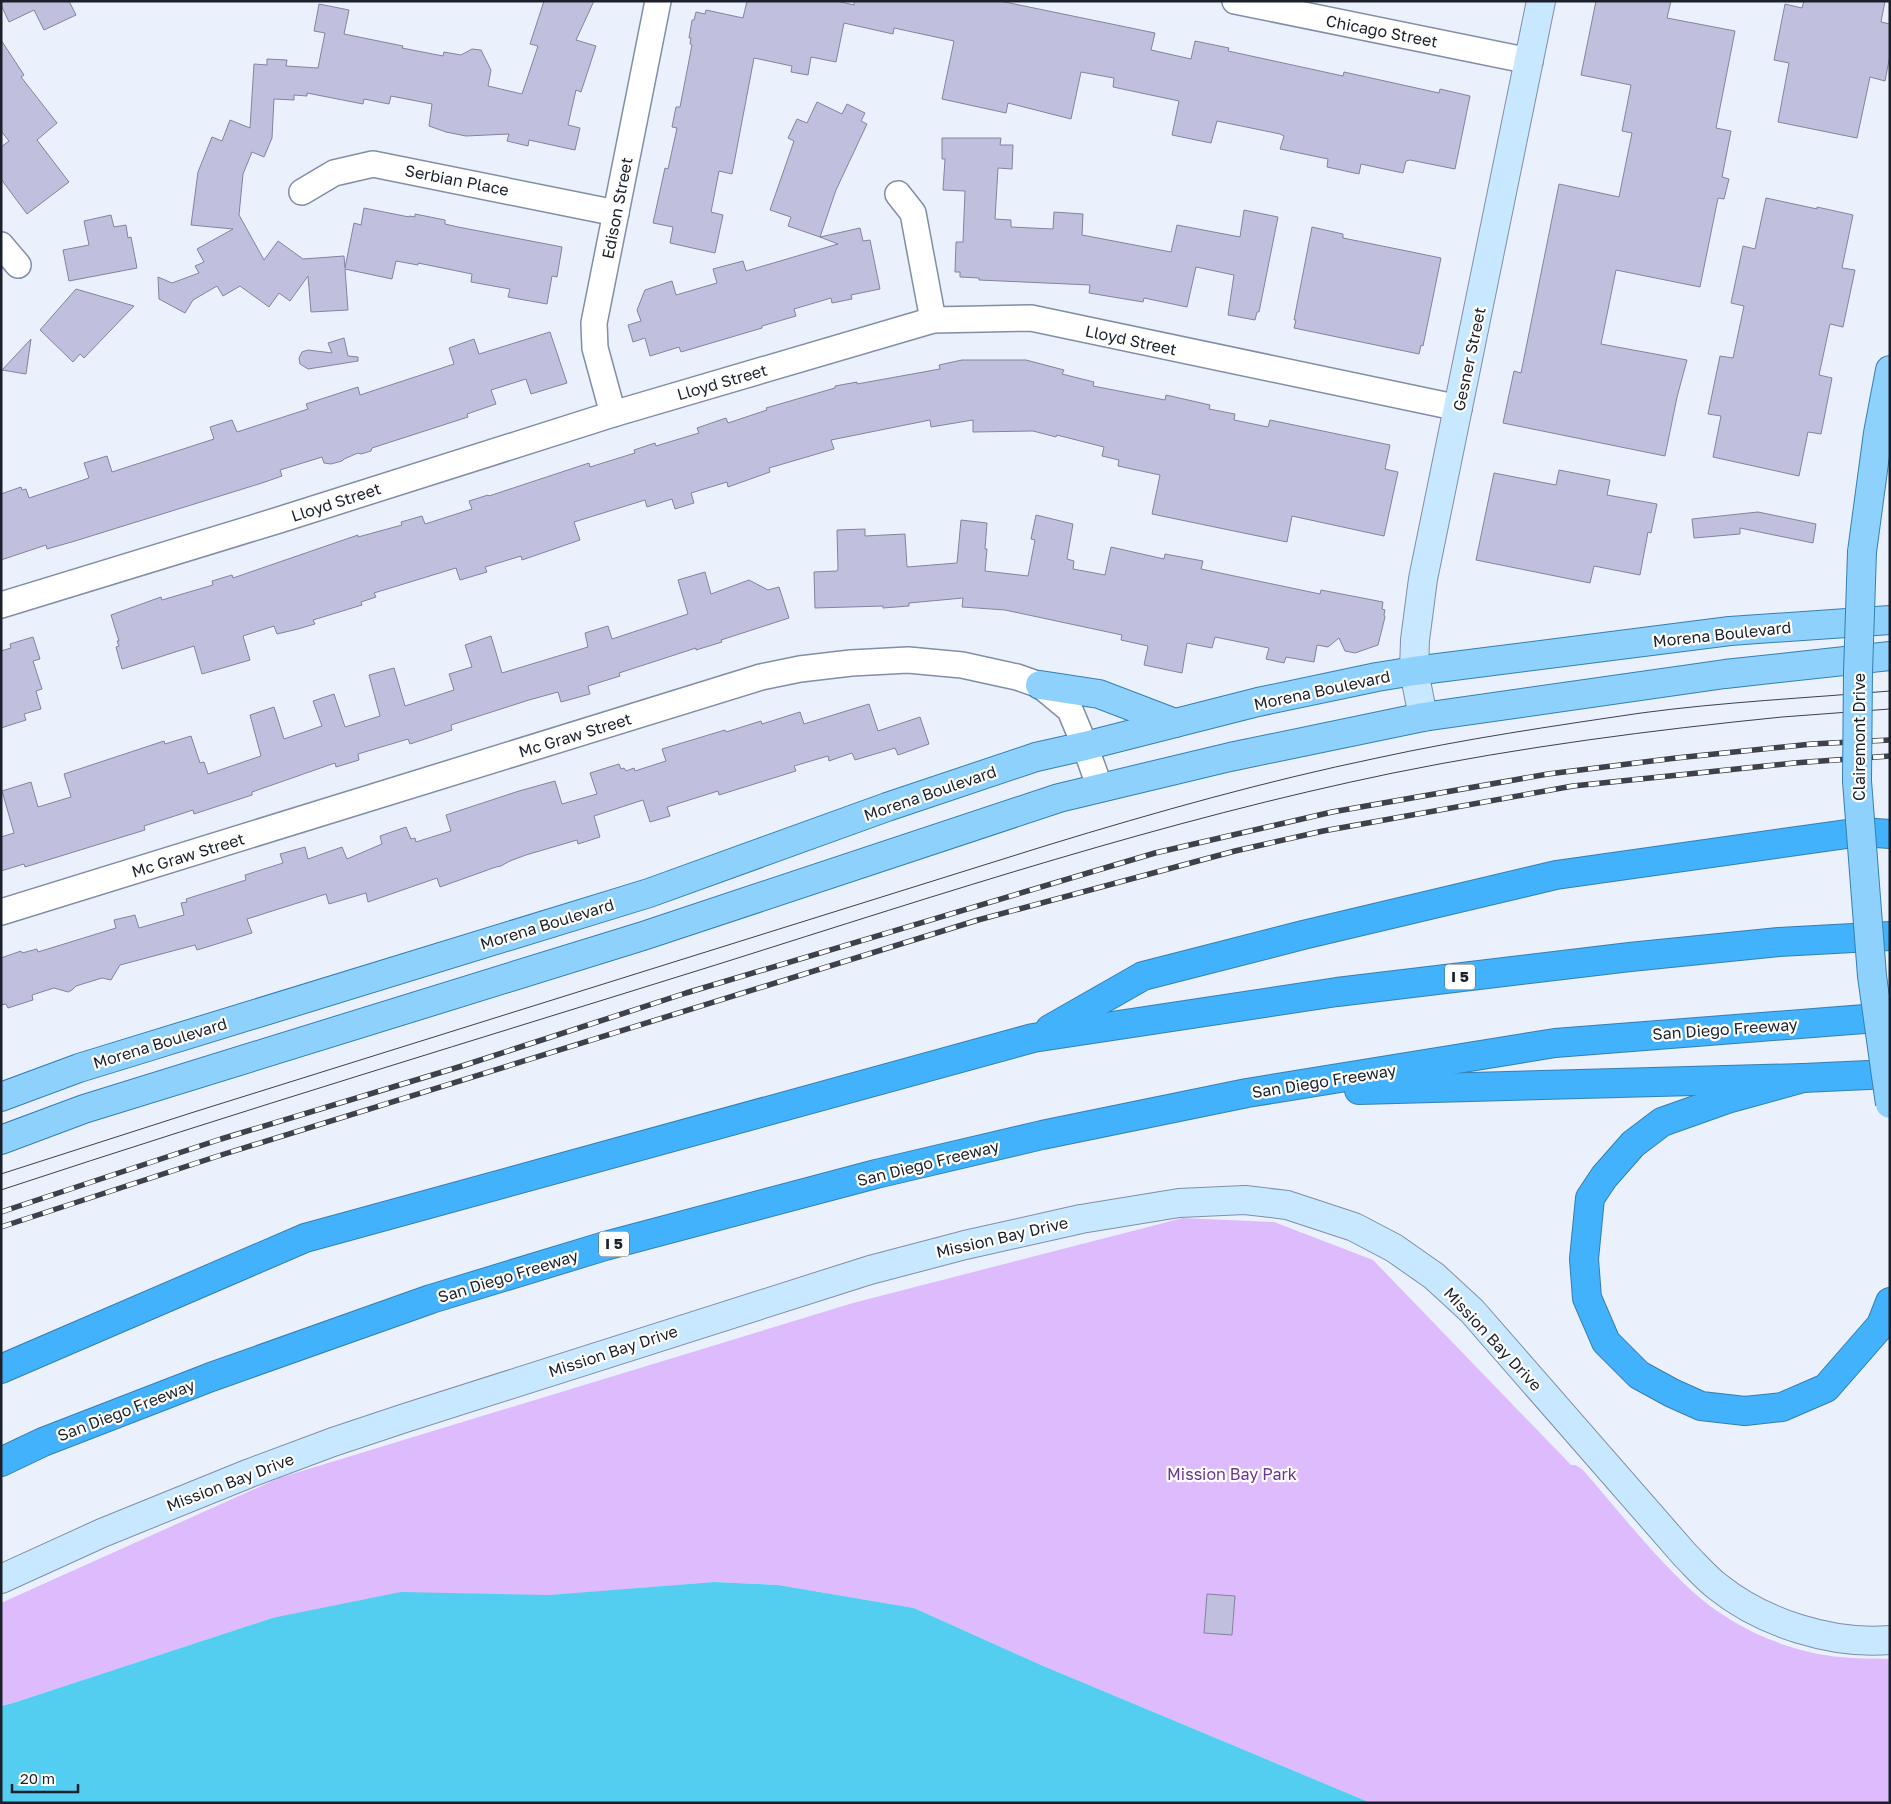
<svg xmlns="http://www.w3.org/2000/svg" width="1891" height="1804" viewBox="0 0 1891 1804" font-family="'Golos Text',sans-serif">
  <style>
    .green { fill: #debbfc }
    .water { fill: #53cef1 }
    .building { fill: #c0c0de; stroke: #84839f }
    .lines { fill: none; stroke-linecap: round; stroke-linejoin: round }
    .minor-casing { stroke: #818ea9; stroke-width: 28 }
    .secondary-casing { stroke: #818ea9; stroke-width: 30 }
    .primary-casing { stroke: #357fb2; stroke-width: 30 }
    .motorway-casing { stroke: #357fb2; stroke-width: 30 }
    .minor { stroke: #fff; stroke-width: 25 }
    .secondary { stroke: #c7e8fe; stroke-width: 28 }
    .primary { stroke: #8ed1fd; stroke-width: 28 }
    .motorway { stroke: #43b2fc; stroke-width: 28 }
    .tram { stroke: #3c414b; stroke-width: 1 }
    .rail-casing { stroke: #3c414b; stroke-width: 5.5 }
    .rail { stroke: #fff; stroke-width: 4; stroke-dasharray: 11; stroke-linecap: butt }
    .primary-bridge-casing { stroke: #357fb2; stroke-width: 30; stroke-linecap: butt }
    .primary-bridge { stroke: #8ed1fd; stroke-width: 28 }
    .labels { text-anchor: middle; stroke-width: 4.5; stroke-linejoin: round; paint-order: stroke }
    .shield { fill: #fff; stroke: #5f636a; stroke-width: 1 }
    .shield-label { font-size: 15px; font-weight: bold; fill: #1b202a }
    .street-label { font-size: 16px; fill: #1b202a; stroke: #fff }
    .park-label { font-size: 16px; fill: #6b3691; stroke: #fff }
  </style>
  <rect width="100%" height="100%" fill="#eaf0fc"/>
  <!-- green -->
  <path class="green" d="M 1183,1218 L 1274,1222 L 1373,1260 L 1571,1465 L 1575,1465 L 1582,1469 C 1618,1510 1652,1554 1692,1591 C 1731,1627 1787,1652 1840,1657 C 1856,1659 1873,1658 1890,1659 L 1890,1803 L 1371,1803 L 1041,1665 L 914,1608 L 778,1585 L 714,1582 L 272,1618 L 13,1703 L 1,1706 L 1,1603 L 279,1478 L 853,1303 Z"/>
  <!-- water -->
  <path class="water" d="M 714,1582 L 778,1585 L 914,1608 L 1041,1665 L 1371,1803 L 1,1803 L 1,1706 L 13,1703 L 272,1618 L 401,1592 L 549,1595 Z"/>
  <!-- building -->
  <g class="building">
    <path d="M 1,1 L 69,1 L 76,15 L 44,30 L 34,10 L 9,22 L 1,5 Z"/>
    <path d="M 544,1 L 594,1 L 576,40 L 596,46 L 581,92 L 576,90 L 568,125 L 580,128 L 575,150 L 529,140 L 528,146 L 507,141 L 509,134 L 466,136 L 446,132 L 429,126 L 432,104 L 391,96 L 389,104 L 364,99 L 363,104 L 307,93 L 307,96 L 294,95 L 294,100 L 274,99 L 272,138 L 264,157 L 252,152 L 243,174 L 239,215 L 264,260 L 278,241 L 303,259 L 344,256 L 345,268 L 354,223 L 361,225 L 364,208 L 409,217 L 409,216 L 415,217 L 415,214 L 445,220 L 445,224 L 458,227 L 562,247 L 557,277 L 552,276 L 547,304 L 508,297 L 510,289 L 471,282 L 472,274 L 418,263 L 418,265 L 396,261 L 392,279 L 345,269 L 348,310 L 311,312 L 308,276 L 290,301 L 279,293 L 269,307 L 240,286 L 223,296 L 217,286 L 193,300 L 185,313 L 159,299 L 158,277 L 172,283 L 199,273 L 195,266 L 204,262 L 197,249 L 233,229 L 191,225 L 198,172 L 212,137 L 222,141 L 230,120 L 250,128 L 254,64 L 267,65 L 267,59 L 287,60 L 286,66 L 318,68 L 325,33 L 314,31 L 319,4 L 349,10 L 344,34 L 403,46 L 402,48 L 443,56 L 444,52 L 461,55 L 472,49 L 481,50 L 491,70 L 488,86 L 522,94 L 538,46 L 530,44 Z"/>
    <path d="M 747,1 L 837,1 L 854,5 L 854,1 L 1000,1 L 1155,33 L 1151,50 L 1191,59 L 1195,41 L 1229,48 L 1228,51 L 1343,76 L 1344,72 L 1439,93 L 1440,89 L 1470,96 L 1455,169 L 1410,160 L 1406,161 L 1403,173 L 1361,164 L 1359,174 L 1327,167 L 1328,159 L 1280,149 L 1284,136 L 1280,134 L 1217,121 L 1211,143 L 1172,135 L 1179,101 L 1113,87 L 1114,78 L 1081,72 L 1071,119 L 1008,103 L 1006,113 L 942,99 L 954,41 L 894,28 L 893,34 L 844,23 L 836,62 L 811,57 L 808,75 L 791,72 L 792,66 L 754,58 L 732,174 L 719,171 L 711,212 L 723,215 L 715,253 L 670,243 L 673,227 L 653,223 L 665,168 L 668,169 L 677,128 L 672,127 L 676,107 L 680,107 L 692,45 L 690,44 L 691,38 L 689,38 L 692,20 L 694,20 L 696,12 L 705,14 L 706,10 L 743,18 Z"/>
    <path d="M 1596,1 L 1671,1 L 1667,18 L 1735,31 L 1716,128 L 1731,131 L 1722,177 L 1729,179 L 1724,199 L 1718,198 L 1700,287 L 1616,270 L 1601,344 L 1687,360 L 1677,397 L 1665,456 L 1503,423 L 1514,371 L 1521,373 L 1559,184 L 1619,197 L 1632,133 L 1622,131 L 1631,85 L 1581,75 Z"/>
    <path d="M 1804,1 L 1885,1 L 1881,22 L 1890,24 L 1890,55 L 1885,81 L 1870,77 L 1857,138 L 1778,122 L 1789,63 L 1774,60 L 1785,4 L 1802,8 Z"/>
    <path d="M 1,40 L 24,75 L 21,77 L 57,123 L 37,140 L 69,182 L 27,214 L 1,179 L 1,147 L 9,141 L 1,131 Z"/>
    <path d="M 817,102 L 842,114 L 847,104 L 865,113 L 861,121 L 867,124 L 836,190 L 820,237 L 788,226 L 791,217 L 770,210 L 794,141 L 788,138 L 797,119 L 807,123 Z"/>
    <path d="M 942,138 L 1001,138 L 1000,145 L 1013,145 L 1012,169 L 998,168 L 995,219 L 1011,220 L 1011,227 L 1053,229 L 1054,212 L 1083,214 L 1082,235 L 1171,252 L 1177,225 L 1240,237 L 1244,210 L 1278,217 L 1259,312 L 1257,312 L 1255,320 L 1228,315 L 1234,275 L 1196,267 L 1187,307 L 1144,298 L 1143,302 L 1089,293 L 1090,285 L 979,280 L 979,278 L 960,277 L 960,272 L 955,272 L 956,242 L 963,242 L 965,191 L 943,190 L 945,159 L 942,159 Z"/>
    <path d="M 1766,198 L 1817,209 L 1817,207 L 1853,215 L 1842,268 L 1855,270 L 1843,327 L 1830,324 L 1819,375 L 1832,378 L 1821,434 L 1808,432 L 1799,476 L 1713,457 L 1721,416 L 1708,414 L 1720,356 L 1733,358 L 1744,306 L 1731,303 L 1743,246 L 1755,249 Z"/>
    <path d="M 111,215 L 114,227 L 126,225 L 128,238 L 131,237 L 137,268 L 69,281 L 63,250 L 89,245 L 84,221 Z"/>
    <path d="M 1312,227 L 1343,234 L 1343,238 L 1441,258 L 1423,346 L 1421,345 L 1419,354 L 1294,328 L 1296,320 L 1294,320 Z"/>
    <path d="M 860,228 L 863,241 L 870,240 L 880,289 L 851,295 L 852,299 L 832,303 L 831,298 L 794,309 L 796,316 L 762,326 L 762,328 L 681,352 L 679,347 L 650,356 L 645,338 L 633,342 L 628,325 L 641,321 L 637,310 L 645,290 L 672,281 L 676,295 L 717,283 L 713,269 L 743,261 L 746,271 L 838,244 L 820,237 Z"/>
    <path d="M 76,289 L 134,306 L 84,358 L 80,354 L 73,362 L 40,330 Z"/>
    <path d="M 550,332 L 567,383 L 531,394 L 526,379 L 491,390 L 496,404 L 467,414 L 468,417 L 372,448 L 371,451 L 361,454 L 358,453 L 344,459 L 342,461 L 331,464 L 324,463 L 322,457 L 280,470 L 282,476 L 262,483 L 75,541 L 47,549 L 46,545 L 1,560 L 1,494 L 21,487 L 22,490 L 26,489 L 29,498 L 89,478 L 84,463 L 107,456 L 112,472 L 214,439 L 210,427 L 232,420 L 237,432 L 308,409 L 306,404 L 358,387 L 360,395 L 421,375 L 454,364 L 449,348 L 474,339 L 479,354 Z"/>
    <path d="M 344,338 L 348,356 L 358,357 L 358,361 L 308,369 L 300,364 L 299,358 L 302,352 L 308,350 L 332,353 L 328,343 Z"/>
    <path d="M 31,339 L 26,374 L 2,370 Z"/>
    <path d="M 962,360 L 1026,360 L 1064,370 L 1062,374 L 1094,382 L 1093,386 L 1165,400 L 1166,395 L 1210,405 L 1209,409 L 1235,414 L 1234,420 L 1268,427 L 1270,420 L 1390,445 L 1385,469 L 1398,472 L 1384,536 L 1292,516 L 1287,542 L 1152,514 L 1160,475 L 1118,466 L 1119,460 L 1102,456 L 1104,447 L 1057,435 L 1056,437 L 1033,431 L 973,432 L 973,420 L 931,427 L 930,420 L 831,440 L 834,449 L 769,468 L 770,472 L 728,487 L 727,482 L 691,493 L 694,503 L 675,509 L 672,499 L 647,507 L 645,500 L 574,522 L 580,540 L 522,560 L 521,556 L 485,567 L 487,572 L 460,580 L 456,568 L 374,593 L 376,597 L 361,602 L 362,605 L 313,620 L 315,624 L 298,629 L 277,634 L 274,626 L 243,636 L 250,660 L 202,674 L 194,646 L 122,669 L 116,647 L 119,646 L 117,641 L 119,641 L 111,615 L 161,597 L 162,600 L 213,585 L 212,581 L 232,575 L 233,578 L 358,535 L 358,537 L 402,525 L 401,522 L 422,516 L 425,524 L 472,509 L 469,501 L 488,495 L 489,496 L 589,463 L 590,467 L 635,453 L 634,450 L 655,443 L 656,446 L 699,433 L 697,428 L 726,418 L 728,423 L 767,410 L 766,408 L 835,388 L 835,386 L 857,382 L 857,384 L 940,369 L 939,365 Z"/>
    <path d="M 1559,470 L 1610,480 L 1607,495 L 1657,504 L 1651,533 L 1648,532 L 1640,575 L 1594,566 L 1590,583 L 1476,560 L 1494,473 L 1556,485 Z"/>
    <path d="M 1758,512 L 1816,524 L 1813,543 L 1740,528 L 1740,534 L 1694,538 L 1692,519 Z"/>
    <path d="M 1036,515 L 1073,524 L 1067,559 L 1074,561 L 1073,569 L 1105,575 L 1111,547 L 1164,559 L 1165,554 L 1203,561 L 1201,569 L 1320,594 L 1321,590 L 1383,602 L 1382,609 L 1385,610 L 1384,615 L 1385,617 L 1378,645 L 1355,653 L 1345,651 L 1339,638 L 1328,647 L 1317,645 L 1314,662 L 1286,657 L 1284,663 L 1266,659 L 1269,648 L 1215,637 L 1212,648 L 1187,643 L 1182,673 L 1144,665 L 1148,646 L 1121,640 L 1122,635 L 1005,610 L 962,607 L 963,598 L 909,603 L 909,606 L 883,608 L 883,606 L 815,608 L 814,572 L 837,571 L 838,569 L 837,530 L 865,529 L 865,536 L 905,534 L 907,567 L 957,563 L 961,520 L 987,523 L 985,549 L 987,549 L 985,571 L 1028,576 L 1035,540 L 1031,539 Z"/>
    <path d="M 705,572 L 711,594 L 749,580 L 768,590 L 779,587 L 789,618 L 721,640 L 722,642 L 696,650 L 696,648 L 619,673 L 620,676 L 588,686 L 590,694 L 561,702 L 558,692 L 529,700 L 451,725 L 452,730 L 410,744 L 408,739 L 358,754 L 359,760 L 336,767 L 335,763 L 252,792 L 252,795 L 194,814 L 193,810 L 144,826 L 145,830 L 25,867 L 24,864 L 1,871 L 1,837 L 14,833 L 2,791 L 31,782 L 38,807 L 71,797 L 64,774 L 164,741 L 165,744 L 191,736 L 200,763 L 204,762 L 208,774 L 261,756 L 250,715 L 274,707 L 284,739 L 322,726 L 313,701 L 334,694 L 345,727 L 380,716 L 369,675 L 394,668 L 405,706 L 454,690 L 449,674 L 472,667 L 465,645 L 491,636 L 502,673 L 588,647 L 585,633 L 608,626 L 612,639 L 688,614 L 678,580 Z"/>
    <path d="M 33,637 L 40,659 L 33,661 L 42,689 L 36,691 L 41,709 L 24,714 L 26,720 L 1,728 L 1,651 L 11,648 L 10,644 Z"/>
    <path d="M 869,704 L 878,731 L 920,717 L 929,744 L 898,755 L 895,748 L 855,760 L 852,753 L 829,761 L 828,756 L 794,766 L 796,771 L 719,795 L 718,791 L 667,807 L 670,816 L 650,822 L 643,800 L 594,816 L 600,837 L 578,844 L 577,840 L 526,855 L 510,861 L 501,866 L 496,867 L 440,887 L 437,878 L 368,902 L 366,893 L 329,904 L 326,894 L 247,919 L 252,933 L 197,950 L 195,945 L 120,965 L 111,980 L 102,978 L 76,986 L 72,990 L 68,992 L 54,988 L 32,995 L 33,1000 L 8,1008 L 6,1004 L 1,1005 L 1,958 L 21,951 L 22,953 L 37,949 L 38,952 L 116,928 L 114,920 L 135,915 L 139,928 L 184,915 L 181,903 L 187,902 L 186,899 L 246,880 L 245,875 L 283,863 L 280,854 L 305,847 L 308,859 L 342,847 L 347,859 L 382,844 L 380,836 L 406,827 L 411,839 L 415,838 L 416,842 L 451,831 L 446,815 L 519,791 L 555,781 L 562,804 L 597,794 L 590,773 L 619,764 L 621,769 L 624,768 L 626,771 L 634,768 L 635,771 L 666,761 L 662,749 L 725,730 L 726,732 L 761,721 L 762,724 L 800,712 L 804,724 Z"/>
    <path d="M 1207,1594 L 1235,1596 L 1232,1635 L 1204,1633 Z"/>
  </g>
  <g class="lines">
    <!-- minor casing -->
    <g class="minor-casing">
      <g id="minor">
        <path d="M 1235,1 L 1530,61"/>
        <path d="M 302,192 L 334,173 L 373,164 L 616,213"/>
        <path d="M 898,194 L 913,213 L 933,320"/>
        <path d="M 1,245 L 18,265"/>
        <path d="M 613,414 L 595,348 L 594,323 L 658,1"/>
        <path d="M 1,605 L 279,520 L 613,414 L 933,320 L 1031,318 L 1459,408"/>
        <path d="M 1,912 L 761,677 L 800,669 L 851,663 L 908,660 L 962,665 L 1017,677 L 1040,685 L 1070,710 L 1085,746 L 1100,788"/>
      </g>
    </g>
    <!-- secondary casing -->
    <g class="secondary-casing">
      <g id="secondary">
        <path d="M 1423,717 L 1414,671 L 1415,640 L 1423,579 L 1541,1"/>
        <path d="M 1,1579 L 102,1533 L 250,1473 L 333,1442 L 405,1418 L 870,1270 L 965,1245 L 1081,1219 L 1179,1203 L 1245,1200 L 1287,1205 L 1354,1227 L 1394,1248 L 1434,1276 L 1472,1311 L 1685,1555 C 1696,1566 1706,1578 1718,1587 C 1763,1623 1832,1645 1890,1640"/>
      </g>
    </g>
    <!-- primary casing -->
    <g class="primary-casing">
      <g id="primary">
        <path d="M 1862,552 L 1878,433 L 1890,370"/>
        <path d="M 1040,685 L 1099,694 L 1175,723"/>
        <path d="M 1,1097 L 79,1068 L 649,893 L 887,807 L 1036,757 L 1085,746 L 1258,702 L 1377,677 L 1414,671 L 1730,631 L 1890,620"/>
        <path d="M 1,1140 L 84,1109 L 643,936 L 1059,798 L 1230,757 L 1423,717 L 1725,674 L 1890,656"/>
      </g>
    </g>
    <!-- motorway casing -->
    <g class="motorway-casing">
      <g id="motorway">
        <path d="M 1050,1029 L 1143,976 L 1303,935 L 1556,875 L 1861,832 L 1890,834"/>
        <path d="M 1803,1078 L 1727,1099 L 1662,1122 L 1633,1144 L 1604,1177 L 1590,1198 L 1584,1259 L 1587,1298 L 1606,1342 L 1639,1375 L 1672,1393 L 1701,1406 L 1745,1411 L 1782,1407 L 1826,1388 L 1881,1325 L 1890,1302"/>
        <path d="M 1359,1090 L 1803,1078 L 1890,1074"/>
        <path d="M 1,1369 L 305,1238 L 1033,1038 L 1337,992 L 1630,957 L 1779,942 L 1890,936"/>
        <path d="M 1,1462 L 43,1442 L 211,1377 L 431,1299 L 605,1246 L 876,1174 L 1042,1135 L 1247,1093 L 1555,1043 L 1890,1017"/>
      </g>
    </g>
    <!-- minor -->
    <use href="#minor" class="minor"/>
    <!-- secondary -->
    <use href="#secondary" class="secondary"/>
    <!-- primary -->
    <use href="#primary" class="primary"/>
    <!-- motorway -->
    <use href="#motorway" class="motorway"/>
    <!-- tram -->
    <g class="tram">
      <path d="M 1,1174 L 194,1112 L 1048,845 C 1156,812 1266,781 1377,758 C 1464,739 1553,726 1641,713 C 1723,702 1807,698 1890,691"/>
      <path d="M 1,1190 C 240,1111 482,1038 722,963 C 944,893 1165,820 1393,773 C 1521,747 1652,730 1782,717 C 1818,714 1854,712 1890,709"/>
    </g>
    <!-- rail casing -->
    <g class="rail-casing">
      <g id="rail">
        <path d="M 1,1212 L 221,1139 L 462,1066 L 686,993 L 1155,853 L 1332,812 L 1548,774 L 1676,758 L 1812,744 L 1890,740"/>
        <path d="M 1,1227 L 218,1156 L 978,920 L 1235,851 L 1323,831 L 1573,786 L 1794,763 L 1890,756"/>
      </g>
    </g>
    <!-- rail -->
    <use href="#rail" class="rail"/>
    <!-- primary-bridge casing -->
    <g class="primary-bridge-casing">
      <path id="primary-bridge" d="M 1862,552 L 1858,672 L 1857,781 L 1872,976 L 1890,1104"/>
    </g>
    <!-- primary-bridge -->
    <use href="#primary-bridge" class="primary-bridge"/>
  </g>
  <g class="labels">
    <!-- shield labels -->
    <g class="shield">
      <rect x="1445" y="964.5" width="30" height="25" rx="4"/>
      <rect x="599" y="1231.5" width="30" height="25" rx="4"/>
    </g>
    <g class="shield-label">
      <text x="1460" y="982">I 5</text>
      <text x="614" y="1249">I 5</text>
    </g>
    <!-- street labels -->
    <g class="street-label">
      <text transform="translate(1382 31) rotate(11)" y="6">Chicago Street</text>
      <text transform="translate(457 180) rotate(11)" y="6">Serbian Place</text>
      <text transform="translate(617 208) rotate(-79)" y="6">Edison Street</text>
      <text transform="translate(1131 340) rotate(12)" y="6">Lloyd Street</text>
      <text transform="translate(1469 359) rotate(-78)" y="6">Gesner Street</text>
      <text transform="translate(722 382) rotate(-16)" y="6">Lloyd Street</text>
      <text transform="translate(336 502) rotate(-18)" y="6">Lloyd Street</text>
      <text transform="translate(1722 634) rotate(-6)" y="6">Morena Boulevard</text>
      <text transform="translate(1322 690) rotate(-12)" y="6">Morena Boulevard</text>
      <text transform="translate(575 735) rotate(-17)" y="6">Mc Graw Street</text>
      <text transform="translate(1859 737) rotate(-90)" y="6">Clairemont Drive</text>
      <text transform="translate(930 793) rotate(-19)" y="6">Morena Boulevard</text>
      <text transform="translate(188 855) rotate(-17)" y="6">Mc Graw Street</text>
      <text transform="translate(547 924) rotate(-17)" y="6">Morena Boulevard</text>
      <text transform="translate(1725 1029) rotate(-4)" y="6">San Diego Freeway</text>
      <text transform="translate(160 1043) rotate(-17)" y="6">Morena Boulevard</text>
      <text transform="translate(1324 1081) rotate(-9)" y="6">San Diego Freeway</text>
      <text transform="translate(928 1163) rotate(-14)" y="6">San Diego Freeway</text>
      <text transform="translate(1002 1237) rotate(-13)" y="6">Mission Bay Drive</text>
      <text transform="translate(508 1276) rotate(-17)" y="6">San Diego Freeway</text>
      <text transform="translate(1493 1339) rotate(47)" y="6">Mission Bay Drive</text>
      <text transform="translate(613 1351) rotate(-18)" y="6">Mission Bay Drive</text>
      <text transform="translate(126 1410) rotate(-21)" y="6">San Diego Freeway</text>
      <text transform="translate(230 1482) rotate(-21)" y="6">Mission Bay Drive</text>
    </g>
    <!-- park labels -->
    <g class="park-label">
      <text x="1232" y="1480">Mission Bay Park</text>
    </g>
  </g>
  <!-- border -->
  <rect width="1891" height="1804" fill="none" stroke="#1b202a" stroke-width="5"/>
  <!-- scale -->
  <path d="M12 1784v8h66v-8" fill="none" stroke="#1b202a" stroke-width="2.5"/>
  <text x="20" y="1784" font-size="15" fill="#1b202a" stroke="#ffffff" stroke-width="4" paint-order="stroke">20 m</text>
</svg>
